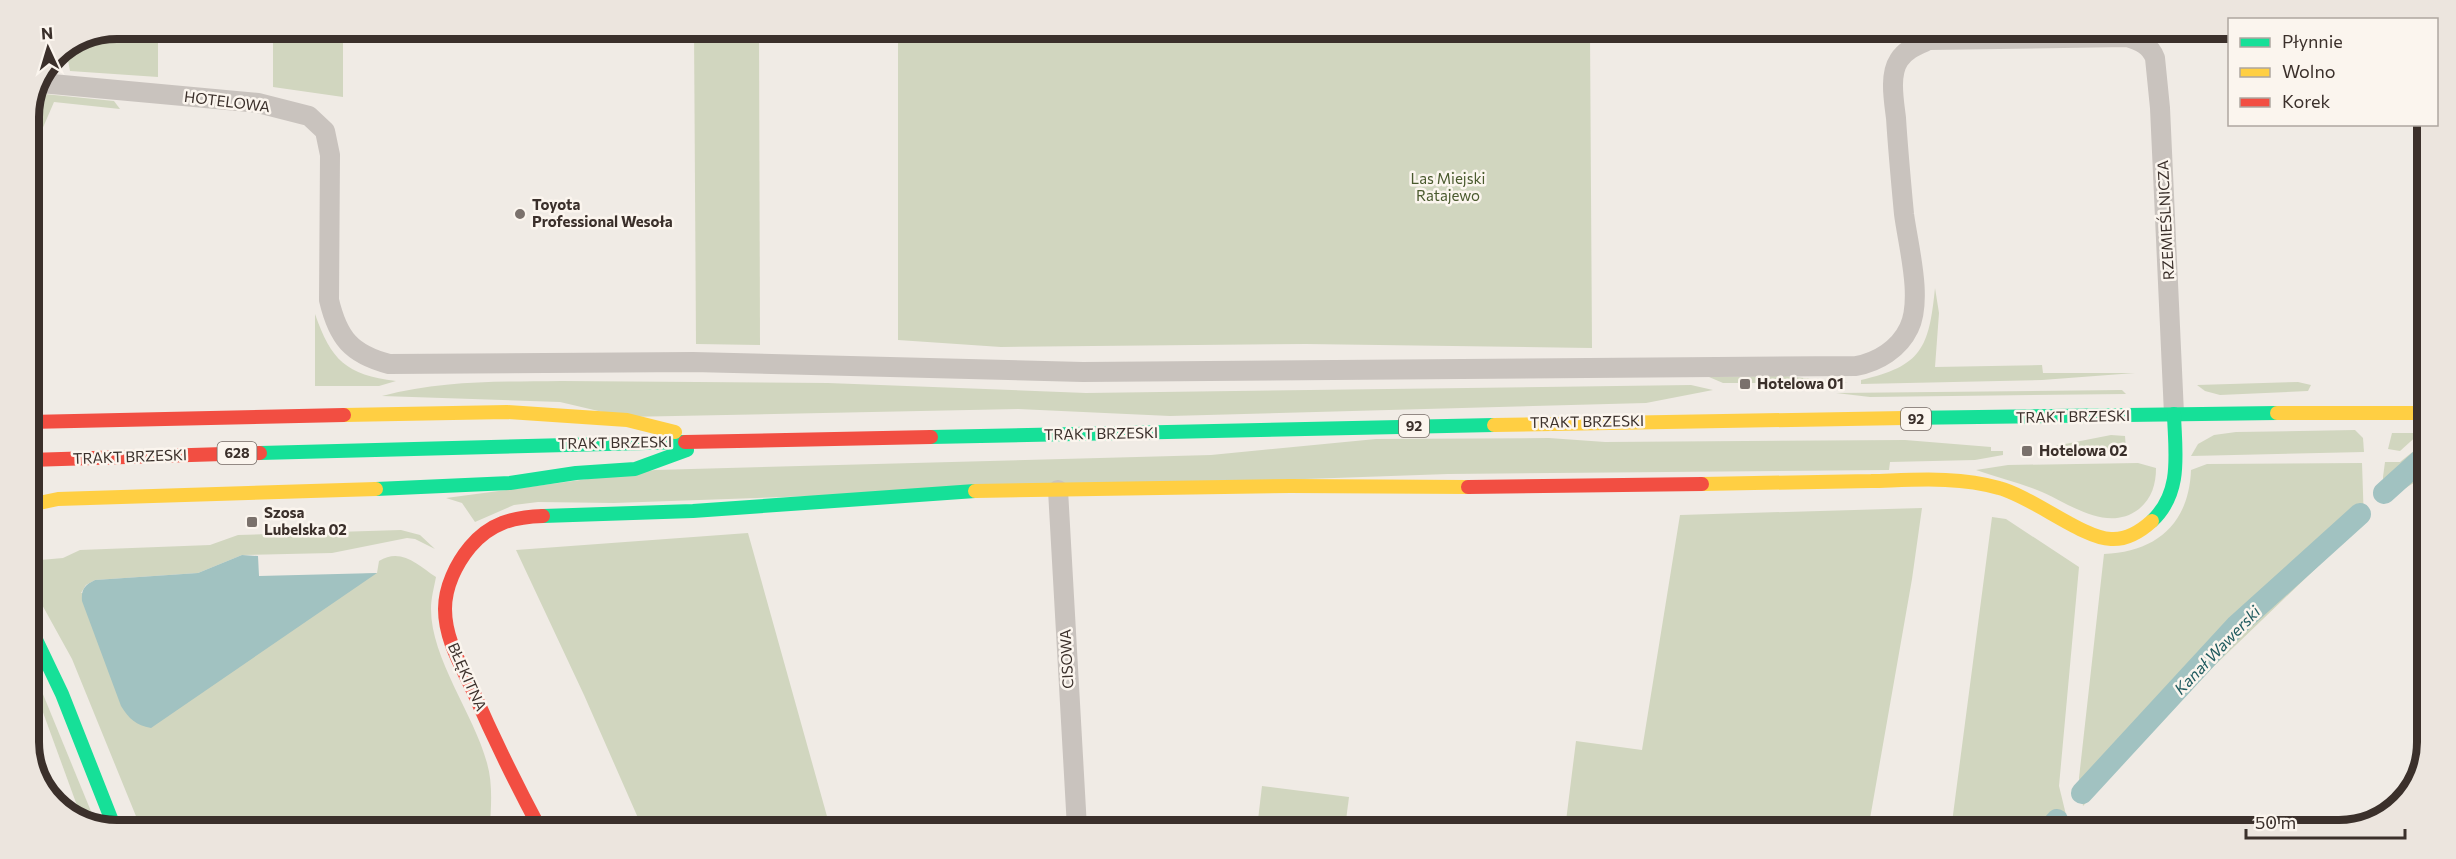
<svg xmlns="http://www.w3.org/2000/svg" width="2456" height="859" viewBox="0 0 2456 859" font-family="Commissioner,sans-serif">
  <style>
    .green { fill: #d1d6bf }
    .water { fill: #a1c2c1 }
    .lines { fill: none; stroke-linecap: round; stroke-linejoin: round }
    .canal { stroke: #a1c2c1; stroke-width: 22 }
    .street { stroke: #c9c3be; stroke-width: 20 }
    .fast { stroke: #16e098; stroke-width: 14 }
    .slow { stroke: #ffcf43; stroke-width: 14 }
    .jam { stroke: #f24e42; stroke-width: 14 }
    .poi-dot { fill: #7a716c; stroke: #fbf5ee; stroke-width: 2 }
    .labels { text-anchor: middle; stroke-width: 5; stroke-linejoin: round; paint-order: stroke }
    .shield { fill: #fbf5ee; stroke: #756b66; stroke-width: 1.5 }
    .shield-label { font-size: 14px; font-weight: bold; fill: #3b302b }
    .street-label { font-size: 15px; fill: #3b302b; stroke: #fbf5ee }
    .park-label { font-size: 15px; fill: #4a5a2e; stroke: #fbf5ee }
    .poi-label { font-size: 15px; font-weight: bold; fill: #3b302b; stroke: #fbf5ee; text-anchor: start }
    .water-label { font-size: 16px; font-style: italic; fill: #1f5a5e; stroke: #fbf5ee }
    .rim { fill: none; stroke: #3b302b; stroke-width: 8 }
  </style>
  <rect width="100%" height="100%" fill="#f0ebe5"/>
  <!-- green -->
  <g class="green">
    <path d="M 117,29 L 158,29 L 158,77 L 70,71 L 66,50 Z"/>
    <path d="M 273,29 L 343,29 L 343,97 L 273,87 Z"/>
    <path d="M 694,30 L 759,30 L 760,345 L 696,344 Z"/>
    <path d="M 898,30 L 1590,32 L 1592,348 L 1306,344 L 1001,347 L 898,340 Z"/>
    <path d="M 44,94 L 114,101 L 120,109 L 54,102 L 29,160 L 29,136 Z"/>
    <path d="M 1935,288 L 1939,313 L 1935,367 L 2042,365 L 2043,373 L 2135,373 L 2042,380 L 1861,384 L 1861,380 C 1922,366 1929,348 1935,288 Z"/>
    <path d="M 315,314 C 331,360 346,375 396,381 L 379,386 L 315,386 Z"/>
    <path d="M 1786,376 L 1848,383 L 1723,383 L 1709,377 Z"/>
    <path d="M 561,381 L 828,383 L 1086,393 L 1691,385 L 1713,390 L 1646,403 L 1170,416 L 1018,409 L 624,417 L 560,402 L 382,396 C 443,380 498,382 561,381 Z"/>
    <path d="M 2298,382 L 2311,385 L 2308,391 L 2220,395 L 2205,391 L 2197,385 Z"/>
    <path d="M 2122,390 L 2126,394 L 1870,397 L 1836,393 Z"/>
    <path d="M 2355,430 L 2363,438 L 2364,452 L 2191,456 L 2198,444 L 2214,435 L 2236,432 Z"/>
    <path d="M 2392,433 L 2420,433 L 2400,451 L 2388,449 Z"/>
    <path d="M 2111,435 L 2125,436 L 2126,449 L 2123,454 L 2055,454 L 2055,446 Z"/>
    <path d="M 1549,438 L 1605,442 L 1905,440 L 1991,447 L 1991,451 L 2003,451 L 2003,455 L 1975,460 L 1890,462 L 1889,470 L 1448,474 L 614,503 L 538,502 L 514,505 L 475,522 L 462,503 L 446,498 L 655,470 L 1211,455 L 1376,439 Z"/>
    <path d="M 2425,442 L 2425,476 L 2383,502 L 2383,477 L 2385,462 L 2400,462 Z"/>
    <path d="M 2138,463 L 2156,468 C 2156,484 2152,498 2139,509 C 2106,534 2068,502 2037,490 C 2017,482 1996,477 1976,470 L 2008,465 Z"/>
    <path d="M 2362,463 L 2364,522 L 2212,668 L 2083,806 L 2079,778 L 2104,554 C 2156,552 2189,524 2191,470 L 2207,464 Z"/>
    <path d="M 1922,508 L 1912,579 L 1868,830 L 1565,829 L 1576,741 L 1642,750 L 1680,515 Z"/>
    <path d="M 1992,517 L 2006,519 L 2079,567 L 2059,786 L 2068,823 L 2062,830 L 1951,830 Z"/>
    <path d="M 401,530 L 420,535 L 435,549 L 415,539 L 407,538 L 332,553 L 242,555 L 198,573 L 95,580 L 86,585 L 81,593 L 377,573 L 379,561 C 401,547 418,565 436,577 C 434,588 431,598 431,609 C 431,659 474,714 487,763 C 493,784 491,806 490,827 L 140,826 L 72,659 L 30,583 L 29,561 L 63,558 L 80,550 L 210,545 L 238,535 Z"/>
    <path d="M 748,533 L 830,827 L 642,827 L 584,695 L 516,550 Z"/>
    <path d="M 29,660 L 97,826 L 89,826 L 83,822 L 29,674 Z"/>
    <path d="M 1262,786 L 1349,797 L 1345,828 L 1257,828 Z"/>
  </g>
  <!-- water -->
  <path class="water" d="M 242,555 L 258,556 L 259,576 L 377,573 L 151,728 C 136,725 129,719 121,706 L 82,601 C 81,589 85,585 95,580 L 198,573 Z"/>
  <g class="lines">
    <!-- canal -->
    <g class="canal">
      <path d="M 2384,493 L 2425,456"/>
      <path d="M 2082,793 L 2236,626 L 2360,514"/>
      <path d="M 2048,830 L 2057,820"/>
    </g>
    <!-- street -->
    <g class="street">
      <path d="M 41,83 L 258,103 L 309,116 L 325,131 L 330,155 L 329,300 C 338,338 351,354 389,364 L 693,362 L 1083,372 L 1856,366 C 1878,362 1899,349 1909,328 C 1923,299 1908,245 1904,214 C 1901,182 1898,150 1896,118 C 1894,101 1889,75 1899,60 C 1906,49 1918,45 1929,40 L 2127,37 C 2140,41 2150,45 2155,58 L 2160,108 L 2174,414"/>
      <path d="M 1058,490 L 1077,828"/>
    </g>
    <!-- fast -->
    <g class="fast">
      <path d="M 1904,418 L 2277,413"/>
      <path d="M 931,437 L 1494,425"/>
      <path d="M 260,453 L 685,442"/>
      <path d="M 376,489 L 510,483 L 576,473 L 635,469 L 687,450"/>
      <path d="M 543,516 L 693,511 L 975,491"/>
      <path d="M 2152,521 C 2183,492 2175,452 2174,414"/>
      <path d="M 29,625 L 62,694 L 114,826"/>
    </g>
    <!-- slow -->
    <g class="slow">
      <path d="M 2277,413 L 2425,413"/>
      <path d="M 344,415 L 507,412 L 627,420 L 675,432"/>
      <path d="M 1494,425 L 1904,418"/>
      <path d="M 1702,484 C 1759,483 1815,482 1871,481 C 1913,480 1958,476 1999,488 C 2033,497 2082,538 2111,539 C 2126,540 2141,531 2152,521"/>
      <path d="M 975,491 L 1290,486 L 1468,487"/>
      <path d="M 29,505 L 58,499 L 376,489"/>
    </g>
    <!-- jam -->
    <g class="jam">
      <path d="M 29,422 L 344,415"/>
      <path d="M 685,442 L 931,437"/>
      <path d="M 29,460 L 260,453"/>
      <path d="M 1468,487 L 1702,484"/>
      <path d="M 539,827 C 515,782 493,737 473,691 C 461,665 445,639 445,609 C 445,587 456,564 470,547 C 490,523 513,517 543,516"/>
    </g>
  </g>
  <!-- markers -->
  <g class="poi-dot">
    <circle cx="520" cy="214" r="6"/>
    <rect x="1739" y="378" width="12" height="12" rx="3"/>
    <rect x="2021" y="445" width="12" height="12" rx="3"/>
    <rect x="246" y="516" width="12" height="12" rx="3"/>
  </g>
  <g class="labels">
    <!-- shield labels -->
    <g class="shield">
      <rect x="1901" y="408" width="30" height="22" rx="4.5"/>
      <rect x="1399" y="415" width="30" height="22" rx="4.5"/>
      <rect x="217.5" y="442" width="39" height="22" rx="4.5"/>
    </g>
    <g class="shield-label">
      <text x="1916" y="424">92</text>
      <text x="1414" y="431">92</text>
      <text x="237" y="458">628</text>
    </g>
    <!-- street labels -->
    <g class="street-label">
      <text transform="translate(227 102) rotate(7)" y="5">HOTELOWA</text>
      <text transform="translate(2166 220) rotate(-93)" y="5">RZEMIEŚLNICZA</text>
      <text transform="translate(2073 417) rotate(-1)" y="5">TRAKT BRZESKI</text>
      <text transform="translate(1587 422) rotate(-1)" y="5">TRAKT BRZESKI</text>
      <text transform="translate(1101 434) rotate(-1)" y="5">TRAKT BRZESKI</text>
      <text transform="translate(615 443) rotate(-1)" y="5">TRAKT BRZESKI</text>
      <text transform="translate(130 457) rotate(-2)" y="5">TRAKT BRZESKI</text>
      <text transform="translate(1067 659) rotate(-93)" y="5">CISOWA</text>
      <text transform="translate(467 677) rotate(66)" y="5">BŁĘKITNA</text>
    </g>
    <!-- park labels -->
    <g class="park-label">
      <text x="1448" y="184">Las Miejski<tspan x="1448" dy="17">Ratajewo</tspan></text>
    </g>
    <!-- poi labels -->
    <g class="poi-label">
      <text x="532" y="210">Toyota<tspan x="532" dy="17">Professional Wesoła</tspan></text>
      <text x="1757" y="389">Hotelowa 01</text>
      <text x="2039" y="456">Hotelowa 02</text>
      <text x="264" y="518">Szosa<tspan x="264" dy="17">Lubelska 02</tspan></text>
    </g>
    <!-- water labels -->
    <g class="water-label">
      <text transform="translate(2217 650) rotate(-46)" y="6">Kanał Wawerski</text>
    </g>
  </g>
  <!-- crop -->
  <path d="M0 0H2456V859H0ZM117 39H2339A78 78 0 0 1 2417 117V742A78 78 0 0 1 2339 820H117A78 78 0 0 1 39 742V117A78 78 0 0 1 117 39Z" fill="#ece5de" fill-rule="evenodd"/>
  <path class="rim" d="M117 39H2339A78 78 0 0 1 2417 117V742A78 78 0 0 1 2339 820H117A78 78 0 0 1 39 742V117A78 78 0 0 1 117 39Z"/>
  <!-- legend -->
  <rect x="2228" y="18" width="210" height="108" fill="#fbf5ee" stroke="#aea6a0" stroke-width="1.5"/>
  <rect x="2240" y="38" width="30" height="9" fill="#16e098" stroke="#aea6a0" stroke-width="1.5"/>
  <text x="2282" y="48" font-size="18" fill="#3b302b">Płynnie</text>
  <rect x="2240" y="68" width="30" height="9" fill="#ffcf43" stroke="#aea6a0" stroke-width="1.5"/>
  <text x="2282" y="78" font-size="18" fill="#3b302b">Wolno</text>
  <rect x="2240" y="98" width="30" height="9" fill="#f24e42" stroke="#aea6a0" stroke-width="1.5"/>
  <text x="2282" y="108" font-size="18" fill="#3b302b">Korek</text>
  <!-- north arrow -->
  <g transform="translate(48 48) rotate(356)" stroke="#fbf5ee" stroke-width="4.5" paint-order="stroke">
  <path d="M0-4.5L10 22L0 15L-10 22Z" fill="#3b302b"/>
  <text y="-9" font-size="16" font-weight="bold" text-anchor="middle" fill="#3b302b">N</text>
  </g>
  <!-- scale -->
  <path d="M2246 829v9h159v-9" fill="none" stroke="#3b302b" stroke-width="3"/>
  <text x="2255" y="829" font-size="18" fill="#3b302b" stroke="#fbf5ee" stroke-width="4.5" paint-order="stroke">50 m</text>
</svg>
